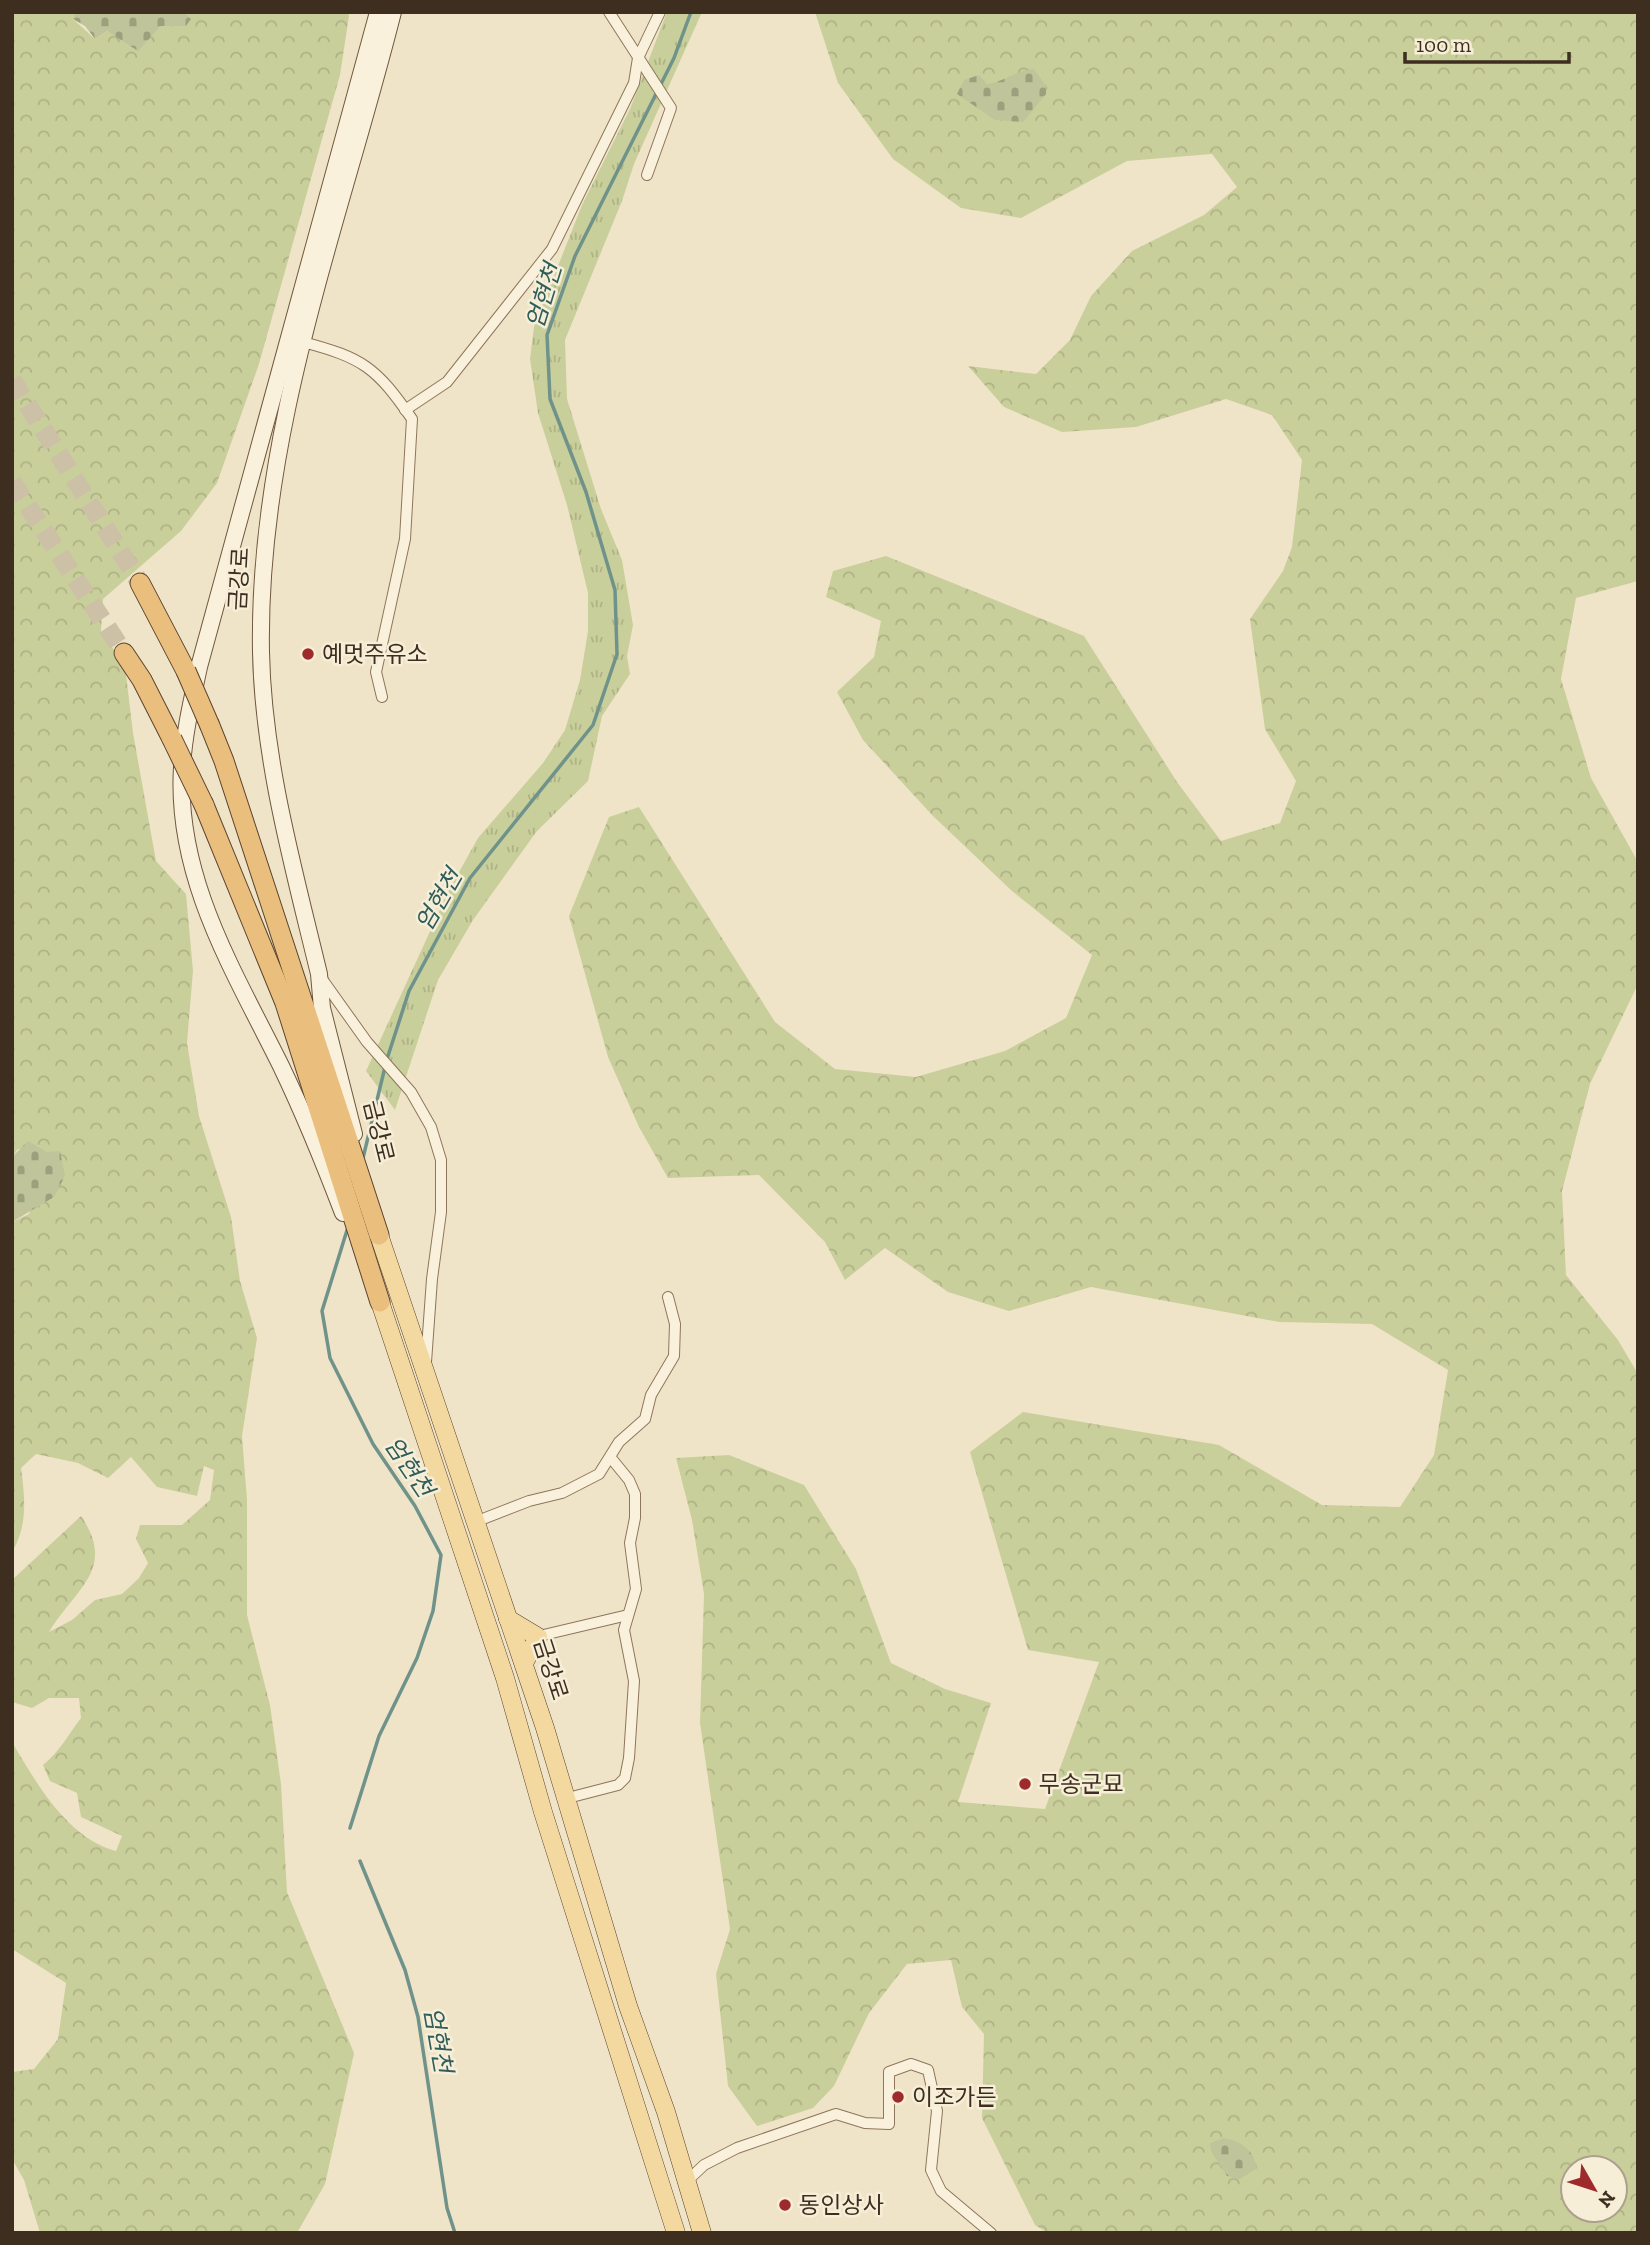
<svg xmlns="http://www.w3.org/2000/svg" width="1650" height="2245" viewBox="0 0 1650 2245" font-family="'Zilla Slab','Noto Sans KR',serif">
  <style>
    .grass { fill: url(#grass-tufts) }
    .forest { fill: url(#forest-crowns); fill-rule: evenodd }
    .cemetery { fill: url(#cemetery-stones) }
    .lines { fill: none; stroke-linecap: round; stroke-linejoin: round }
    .stream { stroke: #6f938a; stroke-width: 3.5 }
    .trunk-tunnel { stroke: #ccc0a6; stroke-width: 19; stroke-dasharray: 19 10; stroke-linecap: butt }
    .minor-casing { stroke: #8d765c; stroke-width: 12 }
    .secondary-casing { stroke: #6f573f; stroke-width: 18 }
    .primary-casing { stroke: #5b4430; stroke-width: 19 }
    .trunk-casing { stroke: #5b4430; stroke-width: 21 }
    .minor { stroke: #faf1dc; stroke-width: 10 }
    .secondary { stroke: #faf1dc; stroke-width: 16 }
    .primary { stroke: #f3d9a0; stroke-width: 18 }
    .trunk { stroke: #eabe7c; stroke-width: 19 }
    .trunk-bridge-casing { stroke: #5b4430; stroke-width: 21; stroke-linecap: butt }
    .trunk-bridge { stroke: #eabe7c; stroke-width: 19 }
    .poi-dot { fill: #9e2a2b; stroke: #f7eed8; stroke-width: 2.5 }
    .labels { text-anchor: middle; stroke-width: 5; stroke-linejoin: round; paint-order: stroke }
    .street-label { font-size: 23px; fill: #3d2e20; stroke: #f7eed8 }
    .poi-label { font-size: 23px; fill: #3d2e20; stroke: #f7eed8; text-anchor: start }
    .water-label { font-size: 24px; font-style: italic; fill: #2f5d5a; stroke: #f7eed8 }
  </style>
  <defs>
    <pattern id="grass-tufts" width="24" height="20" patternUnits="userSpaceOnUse" patternTransform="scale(1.75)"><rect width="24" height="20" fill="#c9cf9b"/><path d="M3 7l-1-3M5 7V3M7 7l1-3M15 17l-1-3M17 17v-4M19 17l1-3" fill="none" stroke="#aeb285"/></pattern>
    <pattern id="forest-crowns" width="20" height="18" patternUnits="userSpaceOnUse" patternTransform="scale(1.75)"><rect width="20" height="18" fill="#c9cf9b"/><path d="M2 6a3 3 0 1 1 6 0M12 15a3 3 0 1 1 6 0" fill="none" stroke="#aeb285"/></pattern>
    <pattern id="cemetery-stones" width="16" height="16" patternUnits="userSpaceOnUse" patternTransform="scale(1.75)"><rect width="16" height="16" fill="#bfc49a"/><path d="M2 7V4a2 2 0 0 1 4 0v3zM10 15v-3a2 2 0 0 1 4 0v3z" fill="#9ca07d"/></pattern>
  </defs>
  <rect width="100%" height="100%" fill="#f0e4c8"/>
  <!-- grass -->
  <path class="grass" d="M 667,12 L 702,12 L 634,164 L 622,201 L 565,340 L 567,399 L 601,509 L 622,560 L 633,625 L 627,656 L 630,674 L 602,716 L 588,781 L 537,831 L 473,920 L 438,980 L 395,1110 L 366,1071 L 449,890 L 478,838 L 543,763 L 565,730 L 580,680 L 588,631 L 588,593 L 567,505 L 538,413 L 530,359 L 534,327 L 582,205 L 630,109 Z"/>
  <!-- forest -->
  <g class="forest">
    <path d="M 12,12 L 75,12 L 73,19 L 95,39 L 107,31 L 138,50 L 161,26 L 188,13 L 184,12 L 348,12 L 349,16 L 340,75 L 259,364 L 217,483 L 181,531 L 103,599 L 101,631 L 125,666 L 133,733 L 156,861 L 186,894 L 193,971 L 187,1043 L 199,1116 L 231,1217 L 240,1281 L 257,1338 L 242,1436 L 247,1500 L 247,1615 L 270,1705 L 281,1784 L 287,1892 L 354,2053 L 325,2184 L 297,2233 L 40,2233 L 24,2180 L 12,2159 L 12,2072 L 34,2069 L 58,2039 L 66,1983 L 12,1949 L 12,1742 C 37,1784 67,1838 116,1851 L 122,1836 L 81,1817 L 77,1793 L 50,1781 L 43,1765 C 60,1751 68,1735 81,1718 L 79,1698 L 49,1698 L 32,1708 L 12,1702 L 12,1580 L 81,1516 C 117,1569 76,1588 49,1632 L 72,1620 L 95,1600 L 122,1594 L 139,1578 L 148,1563 L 136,1539 L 140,1525 L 182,1525 L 210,1500 L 214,1470 L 204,1466 L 197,1496 L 157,1487 L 131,1457 L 108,1478 L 78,1463 L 36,1454 L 21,1468 C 25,1497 28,1526 12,1552 L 12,1222 L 29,1214 L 47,1152 L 18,1149 L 12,1157 Z"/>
    <path d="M 815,12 L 1638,12 L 1638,581 L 1576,598 L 1561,679 L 1591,778 L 1638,862 L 1638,984 L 1590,1084 L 1562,1191 L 1566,1275 L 1618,1340 L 1638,1374 L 1638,2233 L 1048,2233 L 1035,2225 L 982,2118 L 984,2034 L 962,2007 L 951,1960 L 907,1964 L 869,2013 L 834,2086 L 813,2108 L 757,2126 L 728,2086 L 716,1974 L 730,1929 L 700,1723 L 704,1594 L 692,1520 L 676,1458 L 729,1455 L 804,1485 L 856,1569 L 891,1663 L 945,1689 L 991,1703 L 958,1802 L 1045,1809 L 1099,1662 L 1028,1650 L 970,1452 L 1023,1412 L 1219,1445 L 1322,1505 L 1400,1507 L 1434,1455 L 1448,1370 L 1372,1324 L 1279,1322 L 1091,1287 L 1009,1311 L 948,1292 L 885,1248 L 845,1280 L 825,1242 L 759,1175 L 668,1178 L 639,1127 L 608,1057 L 569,916 L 609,817 L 639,807 L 775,1022 L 835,1069 L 916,1077 L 1005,1051 L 1066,1018 L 1092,955 L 1012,891 L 933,816 L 863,740 L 837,692 L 874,657 L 881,621 L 826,597 L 833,571 L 886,556 L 1084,636 L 1177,782 L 1221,841 L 1280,823 L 1296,781 L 1265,729 L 1250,619 L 1283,571 L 1292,547 L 1302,460 L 1272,415 L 1226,399 L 1136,427 L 1062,432 L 1004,407 L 968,366 L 1036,374 L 1070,340 L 1091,296 L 1132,251 L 1204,215 L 1237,187 L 1212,154 L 1127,161 L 1021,218 L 961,208 L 893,159 L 838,83 ZM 1573,2168 L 1615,2168 L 1615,2210 L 1573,2210 Z"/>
  </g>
  <!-- cemetery -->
  <g class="cemetery">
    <path d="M 75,12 L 184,12 L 191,19 L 186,26 L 161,26 L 138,51 L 107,31 L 95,39 L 85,26 L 73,19 Z"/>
    <path d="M 1034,69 L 1046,86 L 1046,94 L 1023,122 L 995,120 L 957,94 L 964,80 L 979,75 L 987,84 C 1005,82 1016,70 1034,69 Z"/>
    <path d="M 28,1141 L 47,1152 L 60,1151 L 65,1176 L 54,1197 L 12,1222 L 12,1157 Z"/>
    <path d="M 1224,2138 C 1243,2142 1252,2149 1257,2168 L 1240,2179 L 1227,2176 L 1211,2151 L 1210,2143 Z"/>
  </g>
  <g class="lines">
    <!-- stream -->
    <g class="stream">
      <path d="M 387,1059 L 409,991 L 470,878 L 593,725 L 617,654 L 615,590 L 586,492 L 550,399 L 547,335 L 575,256 L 674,58 L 691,12"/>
      <path d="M 363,1158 L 385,1067"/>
      <path d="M 348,1227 L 322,1311 L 330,1358 L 373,1444 L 415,1506 L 441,1555 L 433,1611 L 417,1658 L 379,1736 L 350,1828"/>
      <path d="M 360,1861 L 405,1970 L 418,2017 L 447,2208 L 455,2233"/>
    </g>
    <!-- trunk-tunnel -->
    <g class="trunk-tunnel">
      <path d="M 12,380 L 140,583"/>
      <path d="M 12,482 L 124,653"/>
    </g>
    <!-- minor casing -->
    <g class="minor-casing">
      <g id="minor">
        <path d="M 609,12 L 671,108 L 647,175"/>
        <path d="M 303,342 C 363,358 376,367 412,419 L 405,539 L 376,672 L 382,697"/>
        <path d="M 405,410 L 447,382 L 552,249 L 634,83 L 638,58 L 660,12"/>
        <path d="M 322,979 L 367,1042 L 411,1092 L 431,1127 L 441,1160 L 441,1212 L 432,1279 L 426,1362"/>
        <path d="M 475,1522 L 529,1501 L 562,1493 L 599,1474 L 619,1442 L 645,1419 L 651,1395 L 674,1356 L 675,1324 L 668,1297"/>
        <path d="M 535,1637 L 628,1615"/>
        <path d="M 564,1799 L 618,1785 L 625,1778 L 629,1758 L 634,1681 L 624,1630 L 636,1589 L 630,1543 L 635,1518 L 635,1494 L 629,1480 L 611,1458"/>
        <path d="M 687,2181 L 704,2165 L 737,2148 L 836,2114 L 865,2123 L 889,2124 L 889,2072 L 911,2064 L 928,2070 L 937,2111 L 931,2170 L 941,2191 L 991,2233"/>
      </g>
    </g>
    <!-- secondary casing -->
    <g class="secondary-casing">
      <g id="secondary">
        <path d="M 354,1134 L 322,1008 L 319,974 C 294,870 263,760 261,652 C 257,433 340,222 393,12"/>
        <path d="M 343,1213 C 324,1163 304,1114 281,1066 C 234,971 175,877 182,767 C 184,733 192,700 199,667 L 378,12"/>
      </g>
    </g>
    <!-- primary casing -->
    <g class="primary-casing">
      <g id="primary">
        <path d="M 379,1235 L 545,1728 L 628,2006 L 666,2112 L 702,2233"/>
        <path d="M 380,1302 L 505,1678 L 543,1812 L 676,2233"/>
        <path d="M 508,1619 L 538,1637 L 524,1663"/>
      </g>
    </g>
    <!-- trunk casing -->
    <g class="trunk-casing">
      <g id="trunk">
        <path d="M 140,583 L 186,671"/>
        <path d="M 124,653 L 142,680 L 172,739"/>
        <path d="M 210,726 L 224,761 L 379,1235"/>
        <path d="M 204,805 L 285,1003 L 380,1302"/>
      </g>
    </g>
    <!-- minor -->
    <use href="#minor" class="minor"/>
    <!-- secondary -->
    <use href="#secondary" class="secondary"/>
    <!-- primary -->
    <use href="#primary" class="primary"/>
    <!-- trunk -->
    <use href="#trunk" class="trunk"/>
    <!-- trunk-bridge casing -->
    <g class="trunk-bridge-casing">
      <g id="trunk-bridge">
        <path d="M 186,671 L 210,726"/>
        <path d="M 172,739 L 204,805"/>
      </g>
    </g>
    <!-- trunk-bridge -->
    <use href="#trunk-bridge" class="trunk-bridge"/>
  </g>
  <!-- markers -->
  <g class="poi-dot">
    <circle cx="308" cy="654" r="7"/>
    <circle cx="1025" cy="1784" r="7"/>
    <circle cx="898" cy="2097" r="7"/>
    <circle cx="785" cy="2205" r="7"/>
  </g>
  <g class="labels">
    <!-- street labels -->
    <g class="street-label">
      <text transform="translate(239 579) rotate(-87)" y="8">금강로</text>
      <text transform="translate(379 1131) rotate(76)" y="8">금강로</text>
      <text transform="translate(551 1669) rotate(72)" y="8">금강로</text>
    </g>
    <!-- poi labels -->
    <g class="poi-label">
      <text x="322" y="662">예멋주유소</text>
      <text x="1039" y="1792">무송군묘</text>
      <text x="912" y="2105">이조가든</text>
      <text x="799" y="2213">동인상사</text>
    </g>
    <!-- water labels -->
    <g class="water-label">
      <text transform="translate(544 296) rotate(-73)" y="8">엄현천</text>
      <text transform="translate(439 900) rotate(-60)" y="8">엄현천</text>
      <text transform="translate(409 1467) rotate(56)" y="8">엄현천</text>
      <text transform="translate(438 2040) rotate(80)" y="8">엄현천</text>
    </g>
  </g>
  <!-- border -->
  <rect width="1650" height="2245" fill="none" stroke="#3d2e20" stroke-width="28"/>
  <!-- north arrow -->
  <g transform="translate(1594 2189) rotate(129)"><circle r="33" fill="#f7eed8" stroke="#ada18e" stroke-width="2"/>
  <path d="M0-5L12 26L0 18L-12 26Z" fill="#9e2a2b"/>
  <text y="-10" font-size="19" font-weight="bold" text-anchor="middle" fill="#3d2e20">N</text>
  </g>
  <!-- scale -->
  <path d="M1405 52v10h164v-10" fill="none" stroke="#3d2e20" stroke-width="3.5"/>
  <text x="1416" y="52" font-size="21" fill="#3d2e20" stroke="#f7eed8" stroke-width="5" paint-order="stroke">100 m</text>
</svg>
